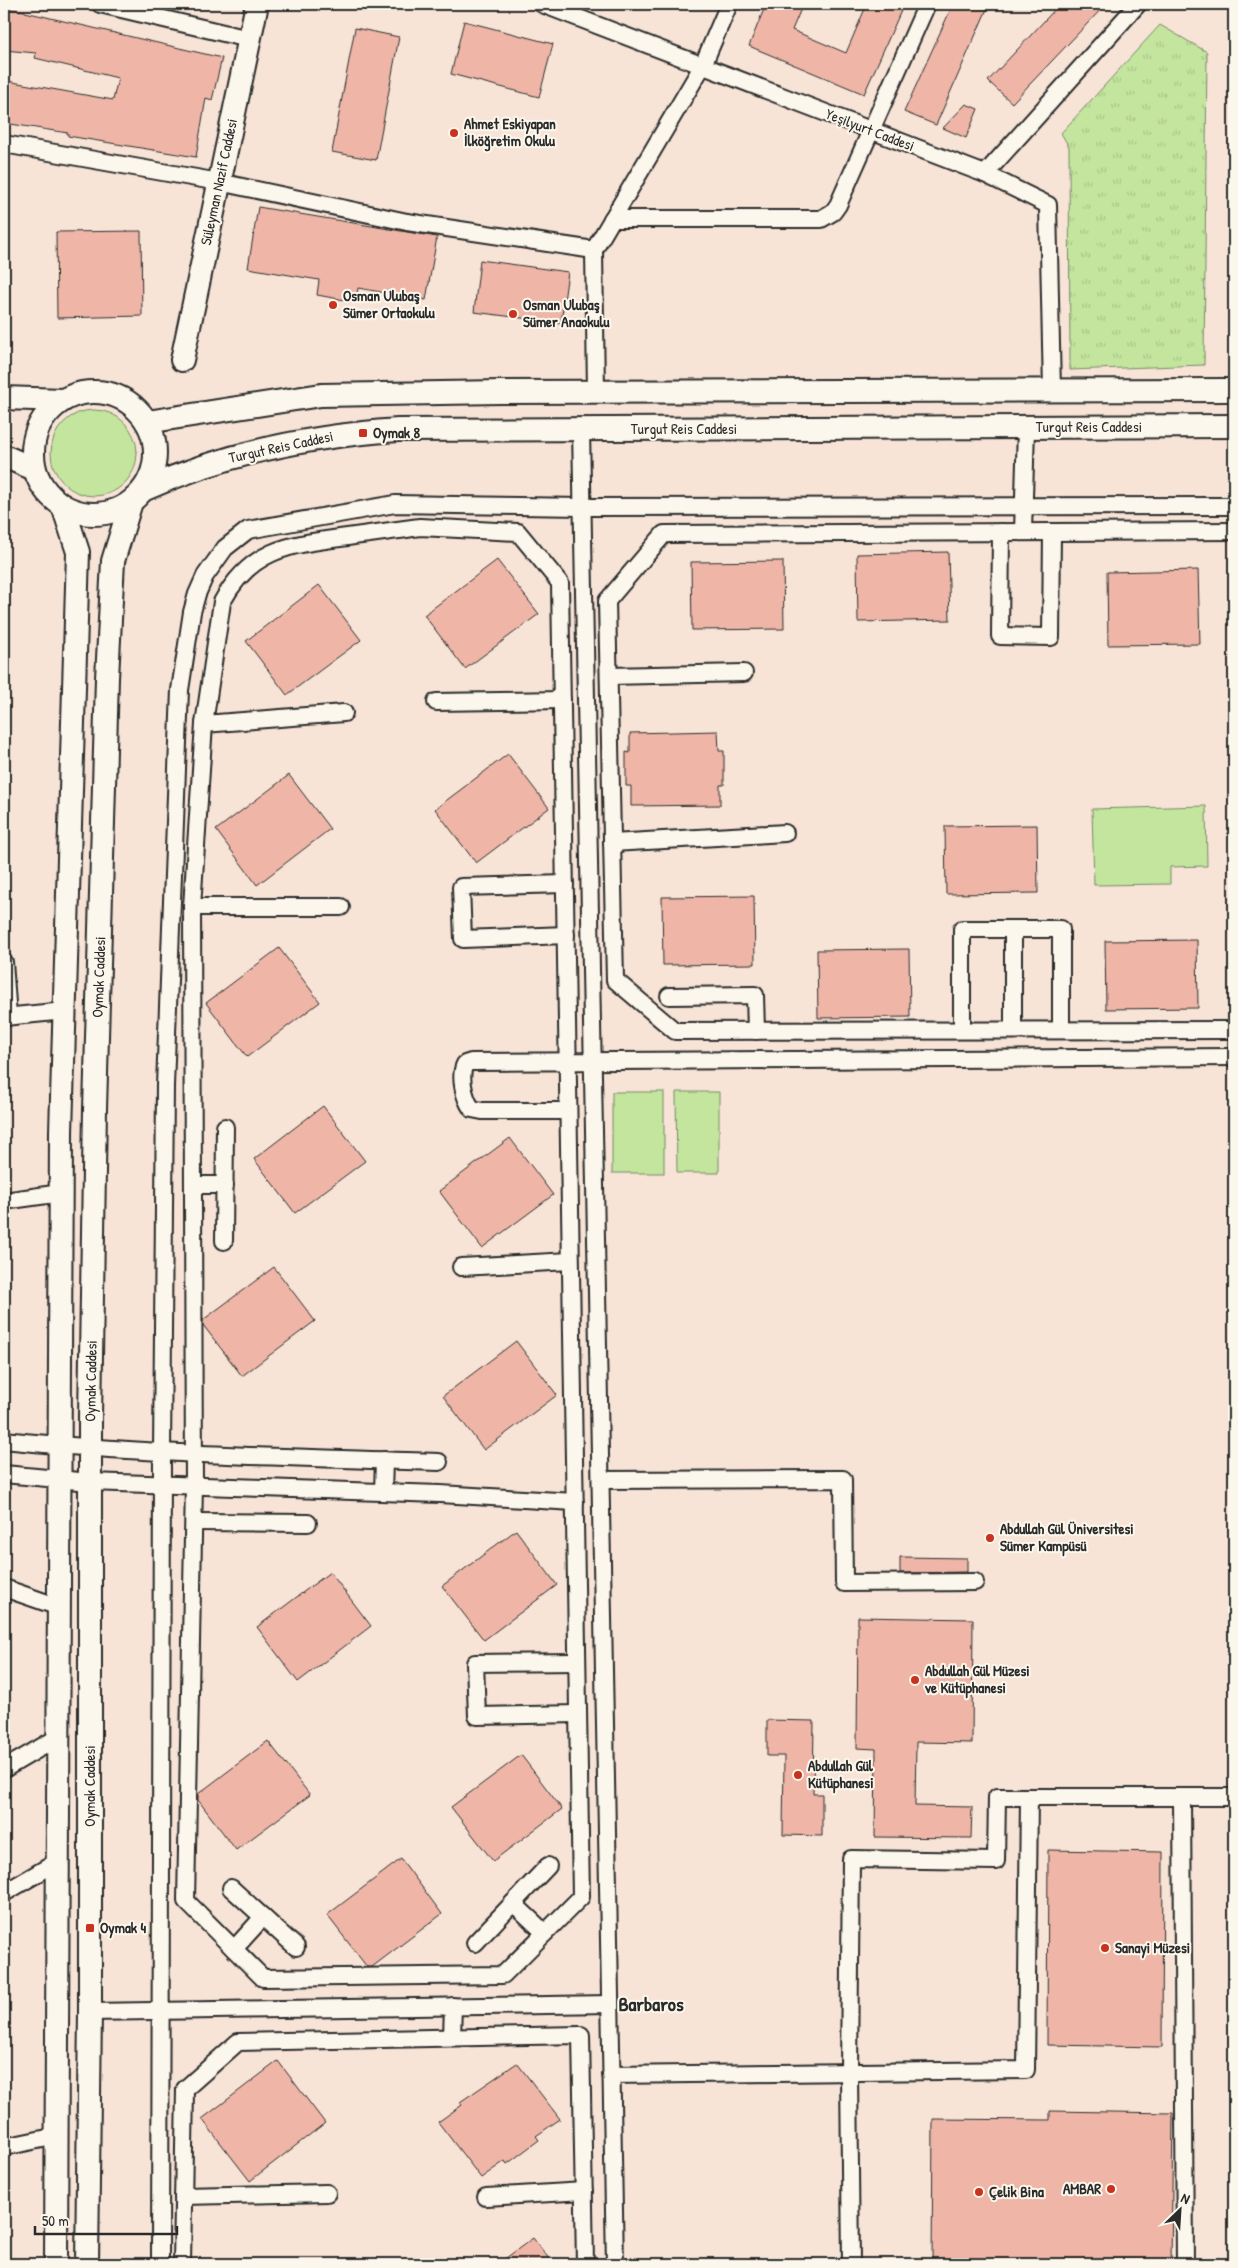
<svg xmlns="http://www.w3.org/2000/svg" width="1238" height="2268" viewBox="0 0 1238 2268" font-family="'Patrick Hand',sans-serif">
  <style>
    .grass { fill: #c3e59e; stroke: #778864 }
    .park { fill: url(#park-tufts); stroke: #778864 }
    .building { fill: #efb6a7; stroke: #2b2b2b }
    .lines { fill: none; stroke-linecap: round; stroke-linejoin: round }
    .street-casing { stroke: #2b2b2b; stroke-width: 20 }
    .secondary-casing { stroke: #2b2b2b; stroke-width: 26 }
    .street { stroke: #fbf7ec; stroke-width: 16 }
    .secondary { stroke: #fbf7ec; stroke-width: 22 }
    .poi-dot { fill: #c8321e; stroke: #fbf7ec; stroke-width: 2 }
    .labels { text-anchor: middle; stroke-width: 4; stroke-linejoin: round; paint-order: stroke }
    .poi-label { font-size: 15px; font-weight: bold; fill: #2b2b2b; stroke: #fbf7ec; text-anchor: start }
    .street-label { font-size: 15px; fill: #2b2b2b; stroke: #fbf7ec }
    .district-label { font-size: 20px; font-weight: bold; fill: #2b2b2b; stroke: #fbf7ec }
  </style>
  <defs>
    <pattern id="park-tufts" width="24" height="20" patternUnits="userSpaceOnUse" patternTransform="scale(1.25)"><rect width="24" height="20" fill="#c3e59e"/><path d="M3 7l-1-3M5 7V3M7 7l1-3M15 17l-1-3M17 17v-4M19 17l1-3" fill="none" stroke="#a8c588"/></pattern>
  </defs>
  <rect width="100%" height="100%" fill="#f7e4d7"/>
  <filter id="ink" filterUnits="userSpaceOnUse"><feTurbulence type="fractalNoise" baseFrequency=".02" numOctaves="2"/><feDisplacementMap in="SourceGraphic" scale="10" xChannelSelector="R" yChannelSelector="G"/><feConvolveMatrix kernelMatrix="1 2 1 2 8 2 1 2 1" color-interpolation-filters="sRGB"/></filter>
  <g filter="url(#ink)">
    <!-- grass -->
    <g class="grass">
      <circle cx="94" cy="453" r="43"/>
      <path d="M 1206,806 L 1207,866 L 1170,867 L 1170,884 L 1094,885 L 1092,809 Z"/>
      <rect x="612" y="1092" width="52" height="81"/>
      <path d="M 676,1092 L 719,1092 L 719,1173 L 677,1173 Z"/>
    </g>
    <!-- park -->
    <path class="park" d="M 1160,25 L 1207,52 L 1204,365 L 1070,370 L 1069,147 L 1061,133 Z"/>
    <!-- building -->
    <g class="building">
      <path d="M 766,4 L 803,4 L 792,30 L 846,53 L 867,4 L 904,4 L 864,94 L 749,46 Z"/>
      <path d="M 953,4 L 975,4 L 987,9 L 936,125 L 904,112 Z"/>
      <path d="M 1060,4 L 1106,4 L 1012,103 L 988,81 Z"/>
      <path d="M 4,8 L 25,11 L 25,12 L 222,58 L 212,100 L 206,98 L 196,157 L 68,136 L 68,133 L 4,123 L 4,100 L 7,81 L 113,100 L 118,78 L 35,58 L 36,53 L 4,50 Z"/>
      <path d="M 464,21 L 553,44 L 539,97 L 451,74 Z"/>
      <path d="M 355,28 L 399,37 L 376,160 L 332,152 Z"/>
      <path d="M 966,104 L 978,109 L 966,138 L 943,128 Z"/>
      <path d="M 258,207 L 437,237 L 426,300 L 358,288 L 356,302 L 317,295 L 319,280 L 248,268 Z"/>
      <path d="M 141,231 L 142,316 L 57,318 L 56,232 Z"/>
      <path d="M 480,260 L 568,272 L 561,323 L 474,312 Z"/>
      <path d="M 948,552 L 950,620 L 858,622 L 857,554 Z"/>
      <path d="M 497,560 L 539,614 L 465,669 L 424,615 Z"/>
      <path d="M 783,561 L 784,629 L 692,630 L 691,562 Z"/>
      <path d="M 1198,570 L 1200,644 L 1108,645 L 1107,572 Z"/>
      <path d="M 319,585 L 361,640 L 287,695 L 246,641 Z"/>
      <path d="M 718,731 L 719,751 L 724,751 L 724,785 L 720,785 L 720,805 L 631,806 L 631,786 L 626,786 L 626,752 L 630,753 L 630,733 Z"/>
      <path d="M 508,754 L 549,808 L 476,863 L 435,809 Z"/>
      <path d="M 289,775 L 330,829 L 257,885 L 216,830 Z"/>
      <path d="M 1037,825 L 1038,893 L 946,894 L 945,826 Z"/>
      <path d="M 754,896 L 755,964 L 663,965 L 662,897 Z"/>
      <path d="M 1197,940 L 1198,1008 L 1106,1009 L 1105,941 Z"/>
      <path d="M 279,948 L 320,1002 L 247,1057 L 206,1003 Z"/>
      <path d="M 909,949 L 910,1017 L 818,1018 L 817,950 Z"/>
      <path d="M 323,1106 L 365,1161 L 295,1213 L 254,1159 Z"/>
      <path d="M 510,1138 L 553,1195 L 482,1248 L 439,1191 Z"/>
      <path d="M 274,1267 L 315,1321 L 242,1376 L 203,1325 L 203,1320 Z"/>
      <path d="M 516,1341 L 557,1395 L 484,1450 L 443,1396 Z"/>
      <path d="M 516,1530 L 557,1585 L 484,1640 L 442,1586 Z"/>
      <path d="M 900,1557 L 967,1558 L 967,1572 L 900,1573 Z"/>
      <path d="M 330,1572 L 371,1626 L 298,1682 L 257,1627 Z"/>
      <path d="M 858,1617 L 973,1619 L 972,1743 L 916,1742 L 915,1806 L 972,1807 L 971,1838 L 875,1837 L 876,1749 L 857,1748 Z"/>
      <path d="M 767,1720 L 814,1721 L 813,1794 L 822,1794 L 822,1836 L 783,1835 L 784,1756 L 767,1756 Z"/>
      <path d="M 268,1741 L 310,1795 L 236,1850 L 198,1800 L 198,1794 Z"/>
      <path d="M 521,1755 L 562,1809 L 493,1861 L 451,1807 Z"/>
      <path d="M 1048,1850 L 1163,1852 L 1162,2047 L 1047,2045 Z"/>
      <path d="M 401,1859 L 442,1914 L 372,1967 L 367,1967 L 327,1915 Z"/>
      <path d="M 278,2061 L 325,2123 L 250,2181 L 202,2119 Z"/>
      <path d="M 517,2063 L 560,2119 L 536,2136 L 539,2140 L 507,2164 L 505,2161 L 481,2178 L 438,2122 L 462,2105 L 460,2102 Z"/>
      <path d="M 1050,2111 L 1173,2113 L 1171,2264 L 932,2264 L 933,2119 L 1050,2120 Z"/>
      <path d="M 533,2238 L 553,2264 L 498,2264 Z"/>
    </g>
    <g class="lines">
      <!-- street casing -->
      <g class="street-casing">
        <g id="street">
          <path d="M 100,4 L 249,39"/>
          <path d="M 542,4 L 985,174 L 1138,4"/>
          <path d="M 4,144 L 219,182 L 407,222 L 594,250 L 596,392"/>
          <path d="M 985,174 L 1048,205 L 1052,391"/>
          <path d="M 612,219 L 821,219 L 833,212 L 838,205 L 927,4"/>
          <path d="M 594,250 L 703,65 L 729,4"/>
          <path d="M 581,429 L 615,2264"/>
          <path d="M 420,527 L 518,532 L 560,583 L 581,1897 L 503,1975 L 263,1978 L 186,1901 L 194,1485 L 192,907 L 204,724 L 222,602 C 250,550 287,545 340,538 C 367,534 393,531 420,527 Z"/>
          <path d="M 1234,531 L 664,534 L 607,601 L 615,980 L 675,1031 L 1234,1030"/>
          <path d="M 1001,532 L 1000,636 L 1051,637 L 1052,532"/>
          <path d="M 1023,532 L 1026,427"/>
          <path d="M 609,676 L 744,673"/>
          <path d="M 436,702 L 562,700"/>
          <path d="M 204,724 L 344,713"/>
          <path d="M 612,843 L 785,833"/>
          <path d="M 565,884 L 461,887 L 463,939 L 566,935"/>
          <path d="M 192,907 L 341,907"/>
          <path d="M 1013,929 L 1013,1030"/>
          <path d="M 4,962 L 8,1017"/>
          <path d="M 669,996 L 755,995 L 756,1031"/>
          <path d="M 4,1017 L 65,1011"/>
          <path d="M 962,1030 L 962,929 L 1061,929 L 1061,1030"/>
          <path d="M 568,1111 L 482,1111 L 472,1109 C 464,1098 459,1076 465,1064 L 471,1062 L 1234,1057"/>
          <path d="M 193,1185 L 225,1185"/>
          <path d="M 4,1201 L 61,1193"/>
          <path d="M 224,1241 L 225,1127"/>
          <path d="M 461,1267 L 570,1261"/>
          <path d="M 4,1440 C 148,1455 293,1457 439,1462"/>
          <path d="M 4,1474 L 90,1482 L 440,1494 L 575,1502"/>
          <path d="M 601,1480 L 843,1479 L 844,1583 L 975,1582"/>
          <path d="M 383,1492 L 384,1460"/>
          <path d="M 194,1522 L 308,1523"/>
          <path d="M 4,1588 L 59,1607"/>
          <path d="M 577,1662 L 475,1663 L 477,1716 L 578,1714"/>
          <path d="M 4,1769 L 57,1738"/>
          <path d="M 1182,1797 L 1185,2264"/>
          <path d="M 231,1888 L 296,1947"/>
          <path d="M 4,1893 L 57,1862"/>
          <path d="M 513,1903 L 545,1933"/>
          <path d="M 475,1943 L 548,1866"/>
          <path d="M 234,1949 L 263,1917"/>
          <path d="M 90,2012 L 610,2004"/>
          <path d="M 452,2037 L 453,2006"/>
          <path d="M 611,2075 L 1026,2070 L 1029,1797"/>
          <path d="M 4,2147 L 57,2136"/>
          <path d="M 183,2196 L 327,2193"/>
          <path d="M 486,2197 L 584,2191"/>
          <path d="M 160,2264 L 162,1453 L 165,1086 L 180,690 L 192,612 L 197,594 L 205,576 L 225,548 L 248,530 L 395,504 L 583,507 L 1234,506"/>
          <path d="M 182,2264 L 185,2089 L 238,2042 L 581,2035 L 585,2264"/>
          <path d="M 851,2264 L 849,2072 L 851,1859 L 996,1861 L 997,1797 L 1234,1797"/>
        </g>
      </g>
      <!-- secondary casing -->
      <g class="secondary-casing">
        <g id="secondary">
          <path d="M 182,360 L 257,4"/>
          <circle cx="94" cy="453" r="61"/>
          <path d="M 4,398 L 63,400"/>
          <path d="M 147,422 L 321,395 L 501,392 L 1234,390"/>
          <path d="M 4,456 L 34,469"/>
          <path d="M 143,490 C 225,453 309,436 398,430 L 1234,426"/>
          <path d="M 56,2264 L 61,1132 L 78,552 L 63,506"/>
          <path d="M 87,2264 L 90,2012 L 90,1418 L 95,1109 L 107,678 L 113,561 L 131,502"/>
        </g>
      </g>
      <!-- street -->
      <use href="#street" class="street"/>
      <!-- secondary -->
      <use href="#secondary" class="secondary"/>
    </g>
  </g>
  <!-- markers -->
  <g class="poi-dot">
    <circle cx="454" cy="133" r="5"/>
    <circle cx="333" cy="305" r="5"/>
    <circle cx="513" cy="314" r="5"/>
    <rect x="358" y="428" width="10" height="10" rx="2.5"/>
    <circle cx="990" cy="1538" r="5"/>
    <circle cx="915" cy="1680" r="5"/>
    <circle cx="798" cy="1775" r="5"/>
    <rect x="85" y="1923" width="10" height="10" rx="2.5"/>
    <circle cx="1105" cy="1948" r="5"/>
    <circle cx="1111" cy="2189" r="5"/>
    <circle cx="979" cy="2192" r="5"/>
  </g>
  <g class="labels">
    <!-- poi labels -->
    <g class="poi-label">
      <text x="464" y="129">Ahmet Eskiyapan<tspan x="464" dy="17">İlköğretim Okulu</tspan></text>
      <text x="343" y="301">Osman Ulubaş<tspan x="343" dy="17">Sümer Ortaokulu</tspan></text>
      <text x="523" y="310">Osman Ulubaş<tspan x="523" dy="17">Sümer Anaokulu</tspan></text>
      <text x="373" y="438">Oymak 8</text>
      <text x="1000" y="1534">Abdullah Gül Üniversitesi<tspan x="1000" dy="17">Sümer Kampüsü</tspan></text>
      <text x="925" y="1676">Abdullah Gül Müzesi<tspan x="925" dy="17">ve Kütüphanesi</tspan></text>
      <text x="808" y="1771">Abdullah Gül<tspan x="808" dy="17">Kütüphanesi</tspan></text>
      <text x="100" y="1933">Oymak 4</text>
      <text x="1115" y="1953">Sanayi Müzesi</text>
      <text x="1101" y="2194" text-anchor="end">AMBAR</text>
      <text x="989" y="2197">Çelik Bina</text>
    </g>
    <!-- street labels -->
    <g class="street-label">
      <text transform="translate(870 130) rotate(21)" y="5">Yeşilyurt Caddesi</text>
      <text transform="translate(219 182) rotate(-78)" y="5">Süleyman Nazif Caddesi</text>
      <text x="1089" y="432">Turgut Reis Caddesi</text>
      <text x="684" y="434">Turgut Reis Caddesi</text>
      <text transform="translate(281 447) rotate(-12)" y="5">Turgut Reis Caddesi</text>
      <text transform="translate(99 977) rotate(-88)" y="5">Oymak Caddesi</text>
      <text transform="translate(91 1381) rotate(-89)" y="5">Oymak Caddesi</text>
      <text transform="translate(90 1786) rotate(-90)" y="5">Oymak Caddesi</text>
    </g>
    <!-- district labels -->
    <g class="district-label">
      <text x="651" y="2011">Barbaros</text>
    </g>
  </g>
  <!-- margin -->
  <rect width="1238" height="2268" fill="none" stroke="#fbf7ec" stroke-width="20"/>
  <rect x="10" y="10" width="1218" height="2248" fill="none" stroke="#2b2b2b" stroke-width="2" filter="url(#ink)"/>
  <!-- north arrow -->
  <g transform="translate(1180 2210) rotate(25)" stroke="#fbf7ec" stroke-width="4" paint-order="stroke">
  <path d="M0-4L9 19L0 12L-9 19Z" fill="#2b2b2b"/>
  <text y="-8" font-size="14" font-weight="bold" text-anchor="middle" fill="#2b2b2b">N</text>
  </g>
  <!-- scale -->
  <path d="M35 2226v8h142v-8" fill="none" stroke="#2b2b2b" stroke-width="2.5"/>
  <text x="42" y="2226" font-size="15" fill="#2b2b2b" stroke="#fbf7ec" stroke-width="4" paint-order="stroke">50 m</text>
</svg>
